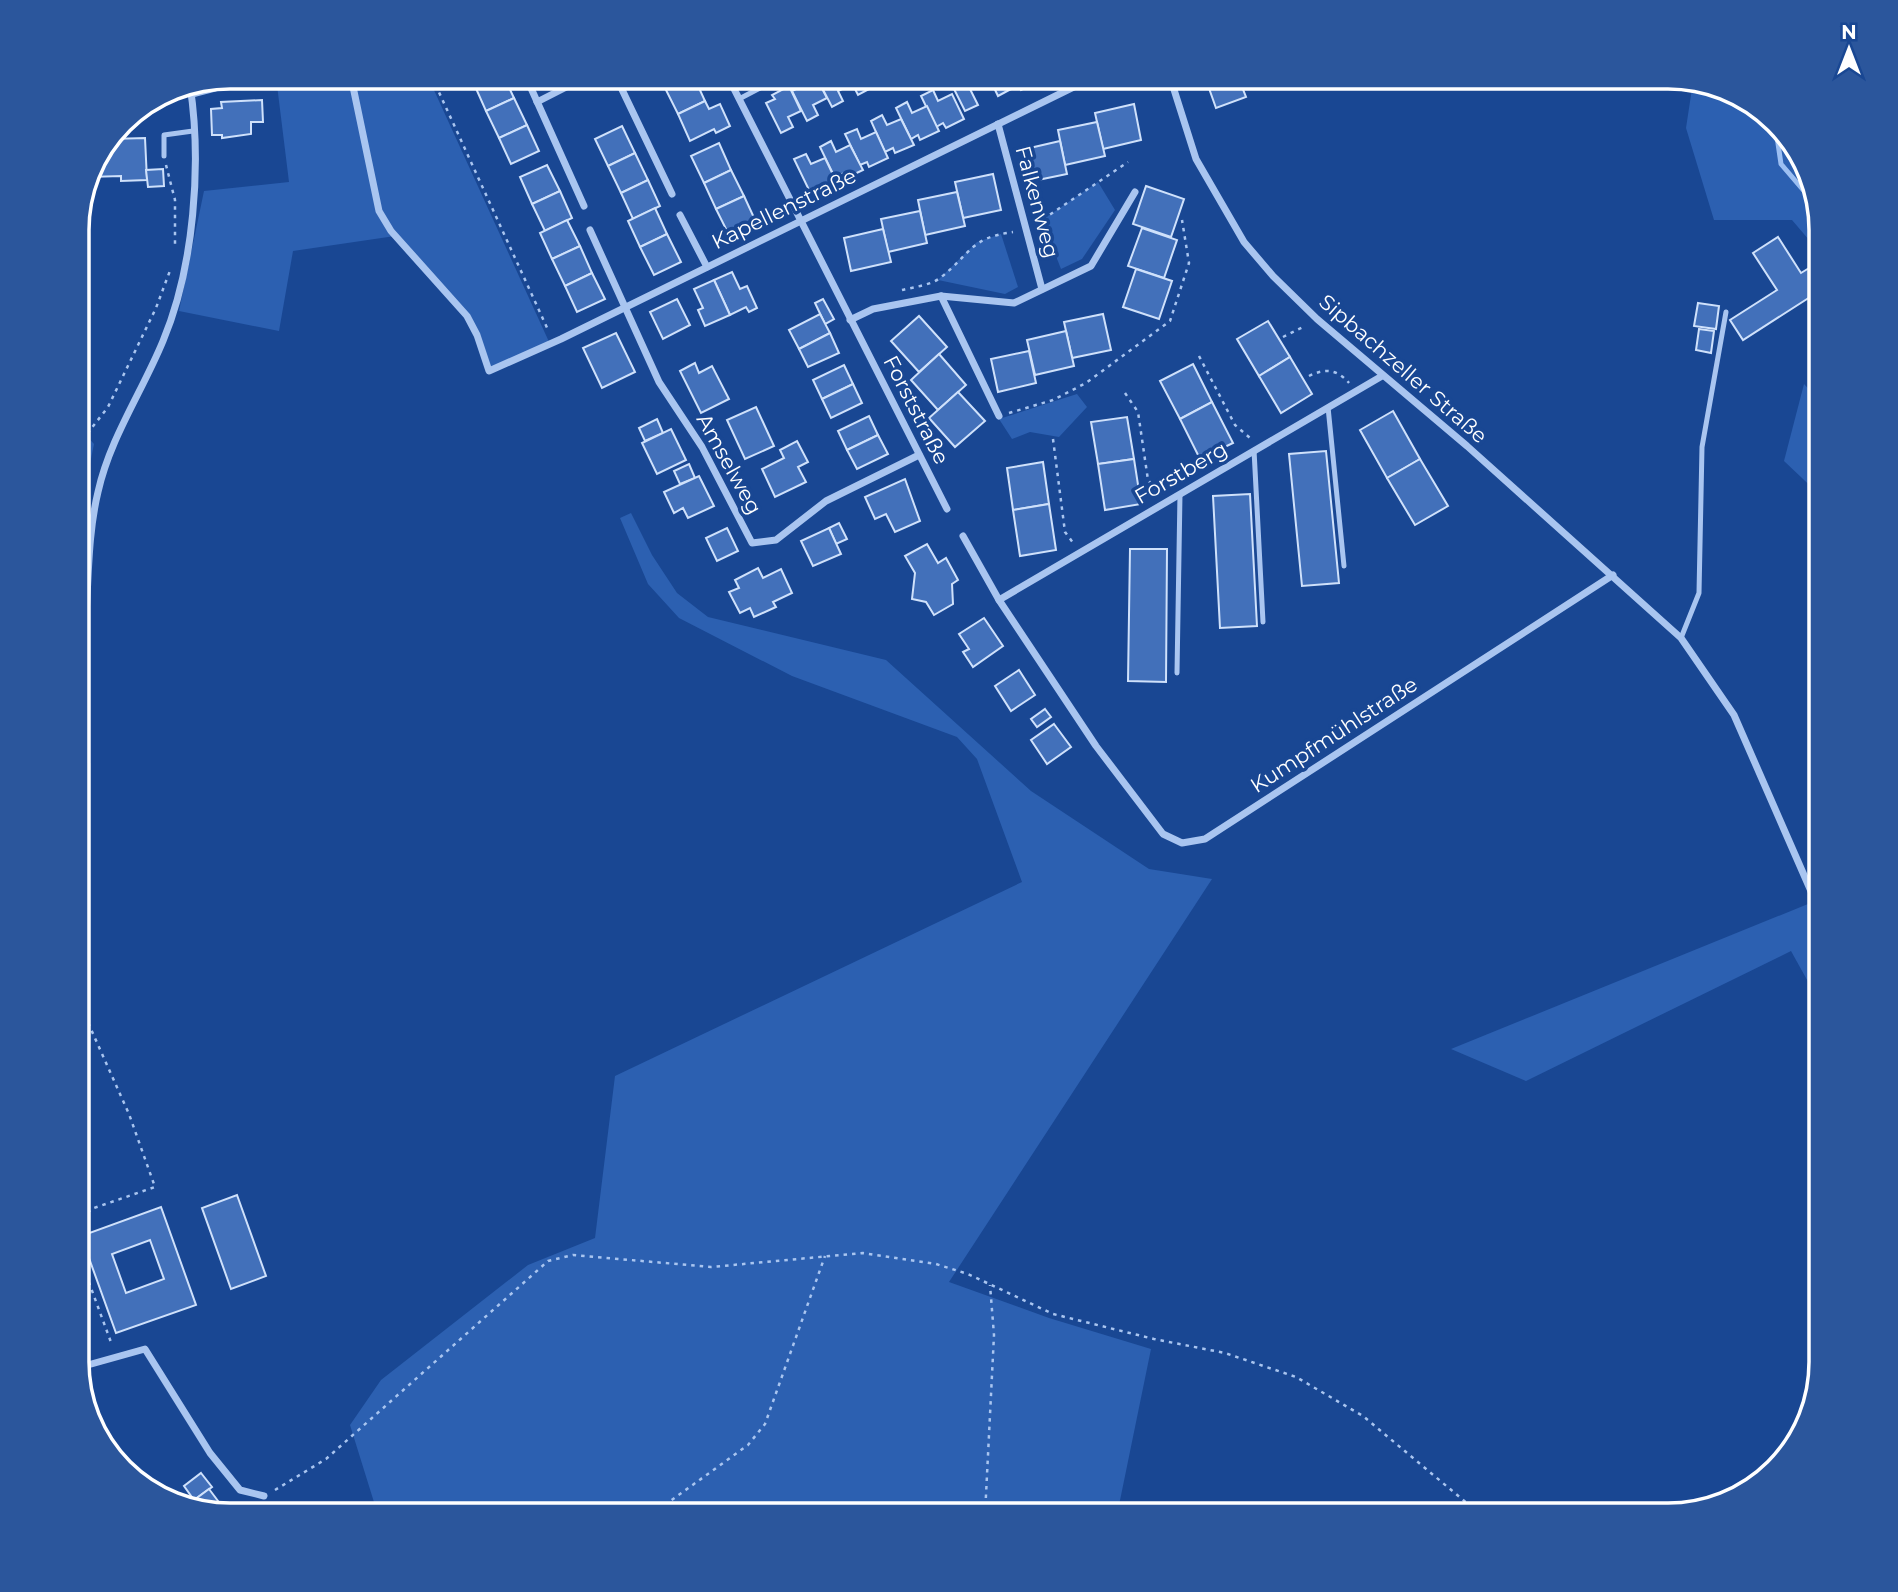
<svg xmlns="http://www.w3.org/2000/svg" width="1898" height="1592" viewBox="0 0 1898 1592" font-family="Montserrat,sans-serif">
  <style>
    .green { fill: #2c60b1 }
    .lines { fill: none; stroke-linecap: round; stroke-linejoin: round }
    .stream { stroke: #9cbff2; stroke-width: 5 }
    .building { fill: #4270ba; stroke: #cfe1fb; stroke-width: 2; fill-rule: evenodd }
    .path { stroke: #a9c5f0; stroke-width: 2.5; stroke-dasharray: 3.5 5; stroke-linecap: butt }
    .service { stroke: #a9c5f0; stroke-width: 5 }
    .minor { stroke: #a9c5f0; stroke-width: 7 }
    .labels { text-anchor: middle; stroke-width: 7; stroke-linejoin: round; paint-order: stroke }
    .street-label { font-size: 21px; fill: #fff; stroke: #194793 }
    .rim { fill: none; stroke: #fff; stroke-width: 3.5 }
  </style>
  <rect width="100%" height="100%" fill="#194793"/>
  <!-- green -->
  <g class="green">
    <path d="M 276,77 L 428,77 L 550,344 L 489,371 L 467,316 L 395,236 L 293,251 L 279,331 L 179,311 L 204,191 L 289,182 Z"/>
    <path d="M 1693,82 L 1726,89 L 1769,115 L 1809,171 L 1821,231 L 1821,254 L 1792,220 L 1714,220 L 1686,128 Z"/>
    <path d="M 1098,182 L 1115,210 L 1082,259 L 1061,269 L 1042,220 Z"/>
    <path d="M 1001,234 L 1018,287 L 1005,294 L 938,280 L 977,242 Z"/>
    <path d="M 1804,384 L 1821,402 L 1821,496 L 1784,461 Z"/>
    <path d="M 1077,394 L 1087,407 L 1059,437 L 1030,432 L 1012,439 L 999,419 Z"/>
    <path d="M 77,425 L 94,444 L 77,528 Z"/>
    <path d="M 631,513 L 652,555 L 677,593 L 708,617 L 886,660 L 1031,791 L 1149,869 L 1212,879 L 949,1282 L 1049,1318 L 1151,1349 L 1117,1515 L 378,1515 L 350,1425 L 381,1380 L 528,1265 L 595,1238 L 615,1076 L 1022,882 L 977,759 L 957,737 L 792,676 L 679,618 L 648,584 L 620,518 Z"/>
    <path d="M 1808,904 L 1821,931 L 1821,1005 L 1791,951 L 1526,1081 L 1451,1049 Z"/>
  </g>
  <g class="lines">
    <!-- stream -->
    <path class="stream" d="M 1775,123 L 1781,164 L 1816,205"/>
  </g>
  <!-- building -->
  <g class="building">
    <path d="M 489,77 L 504,77 L 514,98 L 486,111 L 474,84 Z"/>
    <path d="M 660,77 L 688,77 L 665,88 Z"/>
    <path d="M 688,77 L 694,77 L 705,101 L 678,114 L 665,88 Z"/>
    <path d="M 809,77 L 816,77 L 827,98 L 813,105 L 818,115 L 807,121 L 792,91 L 800,87 L 798,82 Z"/>
    <path d="M 849,77 L 852,84 L 838,91 L 843,101 L 832,107 L 817,78 Z"/>
    <path d="M 849,77 L 868,77 L 864,79 L 869,89 L 858,95 Z"/>
    <path d="M 948,77 L 964,77 L 978,105 L 965,111 Z"/>
    <path d="M 989,77 L 1005,77 L 1011,89 L 998,96 Z"/>
    <path d="M 1006,77 L 1040,77 L 1041,80 L 1021,90 L 1018,86 L 1012,89 Z"/>
    <path d="M 1205,77 L 1238,77 L 1246,97 L 1216,108 Z"/>
    <path d="M 789,86 L 801,111 L 788,117 L 793,127 L 781,133 L 766,103 L 775,99 L 772,95 Z"/>
    <path d="M 933,90 L 938,101 L 952,94 L 964,119 L 946,128 L 943,123 L 936,127 L 921,96 Z"/>
    <path d="M 514,98 L 527,125 L 499,138 L 486,111 Z"/>
    <path d="M 262,100 L 263,122 L 251,122 L 251,134 L 222,138 L 222,135 L 212,135 L 211,109 L 222,108 L 221,102 Z"/>
    <path d="M 705,101 L 709,109 L 720,104 L 730,126 L 716,133 L 714,129 L 690,141 L 678,114 Z"/>
    <path d="M 907,102 L 912,113 L 927,106 L 939,131 L 920,140 L 918,135 L 911,139 L 896,108 Z"/>
    <path d="M 1134,104 L 1141,140 L 1103,149 L 1095,113 Z"/>
    <path d="M 882,115 L 887,125 L 901,119 L 914,145 L 895,153 L 893,148 L 885,152 L 871,121 Z"/>
    <path d="M 1097,122 L 1105,156 L 1065,165 L 1058,130 Z"/>
    <path d="M 527,125 L 539,151 L 511,164 L 499,138 Z"/>
    <path d="M 622,126 L 635,153 L 608,166 L 595,139 Z"/>
    <path d="M 857,129 L 861,139 L 876,132 L 888,158 L 869,167 L 867,162 L 860,165 L 845,134 Z"/>
    <path d="M 145,138 L 147,180 L 121,181 L 121,176 L 89,177 L 93,163 L 111,139 Z"/>
    <path d="M 831,141 L 836,152 L 850,145 L 863,170 L 844,179 L 842,174 L 835,178 L 820,147 Z"/>
    <path d="M 1060,141 L 1067,174 L 1028,182 L 1021,150 Z"/>
    <path d="M 719,143 L 731,170 L 704,183 L 691,156 Z"/>
    <path d="M 635,153 L 648,180 L 621,193 L 608,166 Z"/>
    <path d="M 806,154 L 811,164 L 825,158 L 837,183 L 819,192 L 816,187 L 809,190 L 794,159 Z"/>
    <path d="M 547,165 L 560,191 L 532,204 L 520,177 Z"/>
    <path d="M 163,169 L 164,186 L 148,187 L 146,170 Z"/>
    <path d="M 731,170 L 744,196 L 716,209 L 704,183 Z"/>
    <path d="M 993,174 L 1001,210 L 963,218 L 955,182 Z"/>
    <path d="M 648,180 L 660,206 L 633,219 L 621,193 Z"/>
    <path d="M 1146,186 L 1184,199 L 1171,237 L 1133,224 Z"/>
    <path d="M 560,191 L 572,218 L 545,231 L 532,204 Z"/>
    <path d="M 957,192 L 965,226 L 925,235 L 918,200 Z"/>
    <path d="M 744,196 L 756,222 L 729,235 L 716,209 Z"/>
    <path d="M 655,208 L 667,234 L 640,247 L 628,221 Z"/>
    <path d="M 920,211 L 927,243 L 888,252 L 881,219 Z"/>
    <path d="M 567,220 L 580,246 L 552,259 L 540,233 Z"/>
    <path d="M 1142,228 L 1177,240 L 1164,278 L 1128,266 Z"/>
    <path d="M 883,229 L 891,262 L 851,271 L 844,238 Z"/>
    <path d="M 667,234 L 681,262 L 654,275 L 640,247 Z"/>
    <path d="M 1778,237 L 1801,273 L 1814,265 L 1821,276 L 1821,290 L 1743,340 L 1730,320 L 1777,290 L 1753,253 Z"/>
    <path d="M 580,246 L 592,273 L 565,286 L 552,259 Z"/>
    <path d="M 1136,269 L 1172,281 L 1159,319 L 1123,307 Z"/>
    <path d="M 732,272 L 740,289 L 747,286 L 757,308 L 749,312 L 746,307 L 730,315 L 714,280 Z"/>
    <path d="M 592,273 L 605,299 L 577,312 L 565,286 Z"/>
    <path d="M 714,280 L 730,315 L 705,326 L 698,310 L 703,308 L 694,289 Z"/>
    <path d="M 677,299 L 690,325 L 663,339 L 650,312 Z"/>
    <path d="M 823,299 L 834,319 L 825,324 L 815,303 Z"/>
    <path d="M 1698,303 L 1719,306 L 1716,329 L 1694,326 Z"/>
    <path d="M 820,314 L 830,333 L 799,349 L 789,330 Z"/>
    <path d="M 1103,314 L 1111,350 L 1072,358 L 1064,322 Z"/>
    <path d="M 919,316 L 947,347 L 919,372 L 891,341 Z"/>
    <path d="M 1268,321 L 1290,357 L 1259,376 L 1237,339 Z"/>
    <path d="M 1699,329 L 1714,331 L 1711,353 L 1696,350 Z"/>
    <path d="M 1066,331 L 1074,366 L 1035,375 L 1027,340 Z"/>
    <path d="M 616,333 L 635,372 L 602,388 L 583,348 Z"/>
    <path d="M 830,333 L 839,353 L 808,367 L 799,349 Z"/>
    <path d="M 1029,351 L 1036,383 L 998,392 L 991,359 Z"/>
    <path d="M 939,354 L 966,385 L 938,410 L 911,380 Z"/>
    <path d="M 1290,357 L 1312,394 L 1281,413 L 1259,376 Z"/>
    <path d="M 695,363 L 699,373 L 712,366 L 729,399 L 701,413 L 680,371 Z"/>
    <path d="M 1193,364 L 1212,402 L 1180,419 L 1160,381 Z"/>
    <path d="M 844,365 L 853,384 L 822,399 L 813,380 Z"/>
    <path d="M 853,384 L 862,403 L 831,418 L 822,399 Z"/>
    <path d="M 958,392 L 985,421 L 955,447 L 929,418 Z"/>
    <path d="M 1212,402 L 1233,443 L 1200,459 L 1180,419 Z"/>
    <path d="M 756,407 L 774,446 L 745,459 L 727,420 Z"/>
    <path d="M 1393,411 L 1420,459 L 1387,478 L 1360,430 Z"/>
    <path d="M 869,416 L 878,435 L 847,450 L 838,431 Z"/>
    <path d="M 1127,417 L 1134,459 L 1098,464 L 1091,422 Z"/>
    <path d="M 657,419 L 663,433 L 645,441 L 639,428 Z"/>
    <path d="M 671,429 L 686,460 L 657,474 L 642,443 Z"/>
    <path d="M 878,435 L 888,454 L 857,469 L 847,450 Z"/>
    <path d="M 797,441 L 808,462 L 798,467 L 806,482 L 775,497 L 762,469 L 784,458 L 780,450 Z"/>
    <path d="M 1326,451 L 1339,583 L 1302,586 L 1289,454 Z"/>
    <path d="M 1134,459 L 1141,504 L 1105,510 L 1098,464 Z"/>
    <path d="M 1420,459 L 1448,506 L 1415,525 L 1387,478 Z"/>
    <path d="M 1043,462 L 1049,504 L 1013,510 L 1007,468 Z"/>
    <path d="M 689,464 L 695,478 L 680,484 L 674,471 Z"/>
    <path d="M 699,476 L 714,506 L 688,518 L 683,508 L 674,513 L 664,492 Z"/>
    <path d="M 905,479 L 920,521 L 895,532 L 886,514 L 875,519 L 865,497 Z"/>
    <path d="M 1250,494 L 1257,626 L 1220,628 L 1213,496 Z"/>
    <path d="M 1049,504 L 1056,550 L 1020,556 L 1013,510 Z"/>
    <path d="M 839,523 L 847,539 L 836,544 L 829,528 Z"/>
    <path d="M 727,528 L 738,551 L 717,561 L 706,538 Z"/>
    <path d="M 829,528 L 841,554 L 813,566 L 801,541 Z"/>
    <path d="M 927,544 L 938,563 L 946,558 L 958,580 L 952,584 L 953,604 L 934,615 L 926,602 L 912,599 L 915,573 L 905,556 Z"/>
    <path d="M 1130,549 L 1167,549 L 1166,682 L 1128,681 Z"/>
    <path d="M 758,568 L 763,578 L 781,569 L 792,593 L 773,602 L 776,607 L 754,617 L 750,608 L 740,613 L 729,592 L 739,588 L 735,580 Z"/>
    <path d="M 984,618 L 1003,646 L 973,667 L 963,652 L 969,649 L 959,634 Z"/>
    <path d="M 1019,670 L 1035,695 L 1011,711 L 995,686 Z"/>
    <path d="M 1045,709 L 1051,717 L 1037,727 L 1031,719 Z"/>
    <path d="M 1054,724 L 1071,747 L 1047,764 L 1031,740 Z"/>
    <path d="M 237,1195 L 266,1276 L 231,1289 L 202,1208 Z"/>
    <path d="M 161,1207 L 196,1305 L 116,1333 L 81,1236 ZM 150,1240 L 164,1279 L 126,1293 L 112,1254 Z"/>
    <path d="M 201,1473 L 212,1487 L 194,1500 L 184,1486 Z"/>
    <path d="M 209,1489 L 227,1513 L 225,1514 L 186,1506 Z"/>
  </g>
  <g class="lines">
    <!-- path -->
    <g class="path">
      <path d="M 432,77 L 549,332"/>
      <path d="M 166,165 L 175,200 L 175,245"/>
      <path d="M 1036,224 L 1128,162"/>
      <path d="M 902,290 C 914,287 931,285 940,278 C 971,254 969,238 1013,232"/>
      <path d="M 1283,337 L 1305,326"/>
      <path d="M 1199,356 L 1235,425 L 1250,438"/>
      <path d="M 1309,376 C 1325,368 1337,369 1349,383"/>
      <path d="M 1125,393 L 1138,412 L 1148,480 L 1160,494"/>
      <path d="M 1009,413 L 1053,400 L 1086,383 L 1170,321 L 1189,263 L 1182,220"/>
      <path d="M 1053,439 L 1065,532 L 1074,544"/>
      <path d="M 77,447 L 108,407 L 156,308 L 171,268"/>
      <path d="M 77,1226 L 91,1209 L 155,1187 L 129,1114 L 77,998"/>
      <path d="M 77,1250 L 112,1345"/>
      <path d="M 275,1490 L 326,1459 L 548,1261 L 573,1255 L 711,1267 L 863,1253 L 936,1264 L 968,1274 L 1053,1314 L 1154,1339 L 1225,1353 L 1296,1377 L 1363,1416 L 1481,1515"/>
      <path d="M 651,1515 L 748,1445 L 765,1424 L 825,1256"/>
      <path d="M 985,1515 L 994,1335 L 990,1285"/>
    </g>
    <!-- service -->
    <g class="service">
      <path d="M 739,99 L 781,77"/>
      <path d="M 164,156 L 164,135 L 193,131"/>
      <path d="M 1328,407 L 1344,566"/>
      <path d="M 1254,450 L 1263,622"/>
      <path d="M 1681,638 L 1699,593 L 1702,447 L 1726,312"/>
      <path d="M 1177,673 L 1180,494"/>
    </g>
    <!-- minor -->
    <g class="minor">
      <path d="M 351,77 L 379,211 L 391,231 L 467,316 L 477,335 L 489,371 L 561,339 L 1094,77"/>
      <path d="M 526,77 L 584,206"/>
      <path d="M 616,77 L 672,194"/>
      <path d="M 728,77 L 947,509"/>
      <path d="M 1170,77 L 1196,159 L 1244,242 L 1273,276 L 1317,319 L 1467,446 L 1681,638 L 1734,715 L 1821,914"/>
      <path d="M 192,94 L 257,77"/>
      <path d="M 537,102 L 586,77"/>
      <path d="M 998,124 L 1042,289"/>
      <path d="M 680,215 L 707,267"/>
      <path d="M 590,230 L 659,382 L 702,447 L 752,543 L 776,540 L 826,501 L 919,455"/>
      <path d="M 941,296 L 999,416"/>
      <path d="M 850,320 L 873,309 L 941,296 L 1014,303 L 1091,266 L 1135,192"/>
      <path d="M 963,536 L 999,600 L 1096,746 L 1163,834 L 1182,843 L 1205,839 L 1613,575"/>
      <path d="M 999,600 L 1382,376"/>
      <path d="M 77,682 C 92,620 83,554 98,492 C 110,438 142,392 163,341 C 194,267 202,164 190,85"/>
      <path d="M 77,1368 L 145,1349 L 210,1453 L 240,1490 L 264,1496"/>
    </g>
  </g>
  <g class="labels">
    <!-- street labels -->
    <g class="street-label">
      <text transform="translate(1037 202) rotate(75)" y="7">Falkenweg</text>
      <text transform="translate(784 209) rotate(-26)" y="7">Kapellenstraße</text>
      <text transform="translate(1403 369) rotate(41)" y="7">Sipbachzeller Straße</text>
      <text transform="translate(916 410) rotate(63)" y="7">Forststraße</text>
      <text transform="translate(729 464) rotate(61)" y="7">Amselweg</text>
      <text transform="translate(1181 473) rotate(-30)" y="7">Forstberg</text>
      <text transform="translate(1334 735) rotate(-33)" y="7">Kumpfmühlstraße</text>
    </g>
  </g>
  <!-- crop -->
  <path d="M0 0H1898V1592H0ZM230 89H1668A141 141 0 0 1 1809 230V1362A141 141 0 0 1 1668 1503H230A141 141 0 0 1 89 1362V230A141 141 0 0 1 230 89Z" fill="#2b569c" fill-rule="evenodd"/>
  <path class="rim" d="M230 89H1668A141 141 0 0 1 1809 230V1362A141 141 0 0 1 1668 1503H230A141 141 0 0 1 89 1362V230A141 141 0 0 1 230 89Z"/>
  <!-- north arrow -->
  <g transform="translate(1849 49)" stroke="#194793" stroke-width="5" paint-order="stroke">
  <path d="M0-5L12 26L0 18L-12 26Z" fill="#ffffff"/>
  <text y="-10" font-size="19" font-weight="bold" text-anchor="middle" fill="#ffffff">N</text>
  </g>
</svg>
